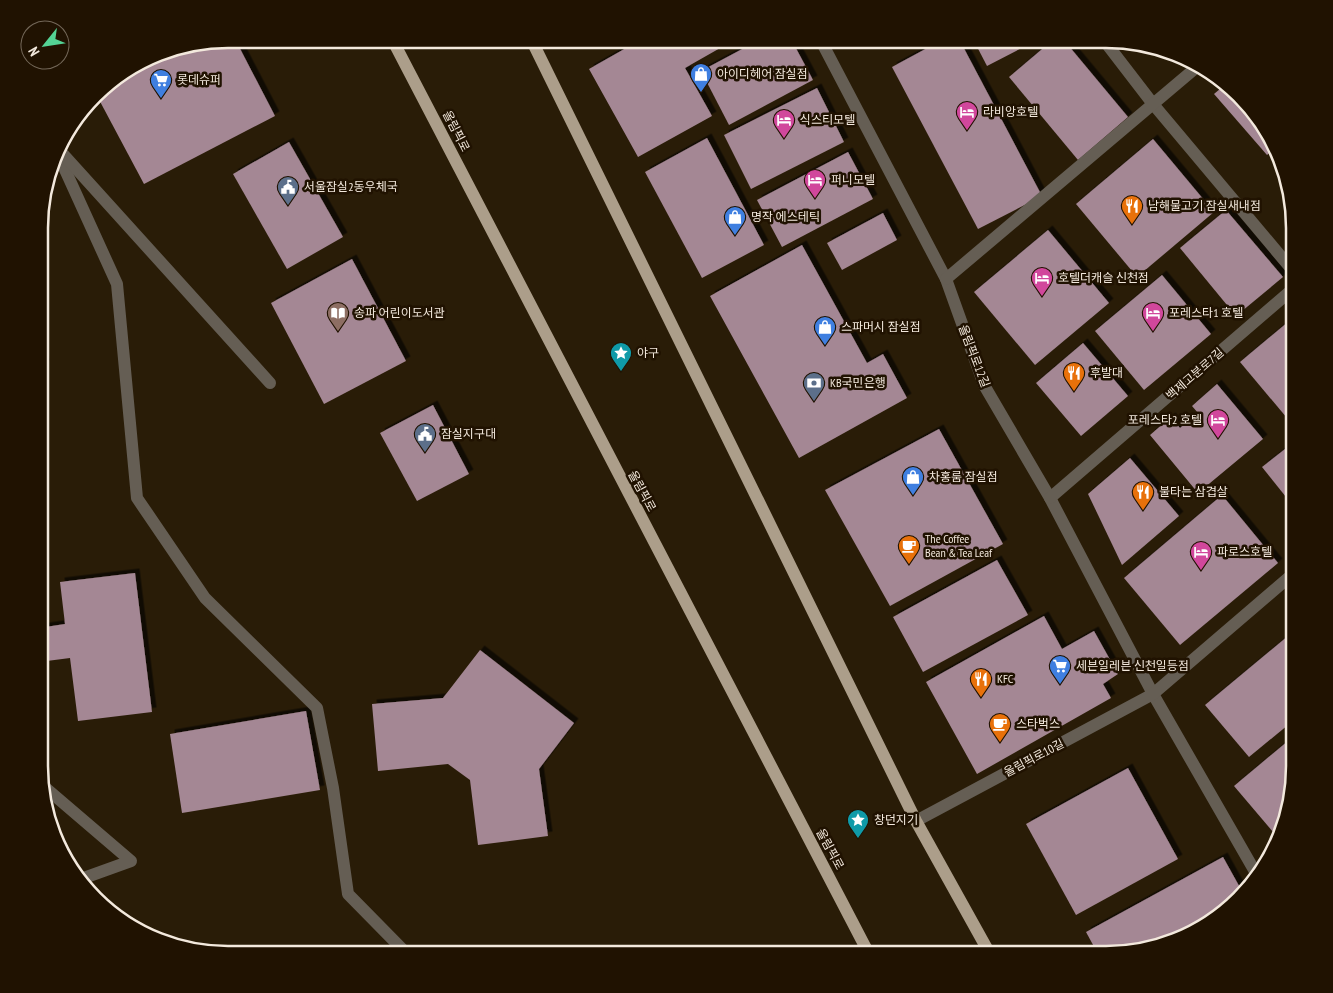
<svg xmlns="http://www.w3.org/2000/svg" width="1333" height="993" viewBox="0 0 1333 993" font-family="'PT Sans Narrow','Noto Sans KR',sans-serif">
  <style>
    .building { fill: #a48794; filter: url(#shadow) }
    .lines { fill: none; stroke-linecap: round; stroke-linejoin: round }
    .minor { stroke: #655e54; stroke-width: 12 }
    .major { stroke: #ac9e8a; stroke-width: 12 }
    .labels { text-anchor: middle; stroke-width: 5; stroke-linejoin: round; paint-order: stroke }
    .poi-label { font-size: 12px; fill: #f3e9dd; stroke: #201201; text-anchor: start }
    .street-label { font-size: 12px; fill: #f3e9dd; stroke: #201201 }
    .rim { fill: none; stroke: #f3e9dd; stroke-width: 2.5 }
  </style>
  <defs>
    <filter id="shadow"><feDropShadow dx="4.5" dy="-4.5" stdDeviation="0" flood-color="#0009"/></filter>
  </defs>
  <rect width="100%" height="100%" fill="#291c07"/>
  <!-- building -->
  <g class="building">
    <path d="M 227,39 L 235,39 L 275,116 L 144,184 L 96,94 L 103,85 L 166,49 Z"/>
    <path d="M 642,39 L 736,39 L 685,68 L 712,116 L 638,157 L 589,69 Z"/>
    <path d="M 761,39 L 791,39 L 813,80 L 729,125 L 701,71 Z"/>
    <path d="M 944,39 L 959,39 L 1042,196 L 978,229 L 892,67 Z"/>
    <path d="M 973,39 L 1039,39 L 987,66 Z"/>
    <path d="M 1054,39 L 1063,39 L 1128,117 L 1078,160 L 1009,77 Z"/>
    <path d="M 1227,83 L 1275,144 L 1276,148 L 1267,155 L 1214,94 Z"/>
    <path d="M 817,88 L 844,142 L 751,189 L 724,135 Z"/>
    <path d="M 707,138 L 764,245 L 702,278 L 645,172 Z"/>
    <path d="M 1153,139 L 1214,212 L 1137,277 L 1076,204 Z"/>
    <path d="M 289,142 L 343,237 L 287,269 L 233,174 Z"/>
    <path d="M 848,152 L 873,199 L 782,247 L 757,200 Z"/>
    <path d="M 1226,210 L 1283,277 L 1236,316 L 1180,248 Z"/>
    <path d="M 883,213 L 897,240 L 842,270 L 827,243 Z"/>
    <path d="M 1048,230 L 1109,303 L 1035,365 L 974,292 Z"/>
    <path d="M 802,245 L 867,363 L 883,354 L 907,398 L 799,458 L 710,296 Z"/>
    <path d="M 352,259 L 406,361 L 324,404 L 271,303 Z"/>
    <path d="M 1162,275 L 1211,334 L 1144,390 L 1095,331 Z"/>
    <path d="M 1294,317 L 1294,422 L 1292,424 L 1240,362 Z"/>
    <path d="M 40,338 L 45,365 L 40,366 Z"/>
    <path d="M 1083,343 L 1128,396 L 1081,436 L 1036,383 Z"/>
    <path d="M 1217,384 L 1263,439 L 1198,493 L 1150,435 L 1171,417 L 1180,428 L 1198,413 L 1192,406 Z"/>
    <path d="M 433,405 L 469,474 L 417,501 L 380,433 Z"/>
    <path d="M 939,429 L 1003,544 L 890,606 L 825,490 Z"/>
    <path d="M 1294,442 L 1294,507 L 1262,467 Z"/>
    <path d="M 1130,458 L 1179,516 L 1122,565 L 1088,494 Z"/>
    <path d="M 1222,495 L 1278,563 L 1180,645 L 1124,578 Z"/>
    <path d="M 997,560 L 1028,615 L 923,672 L 893,617 Z"/>
    <path d="M 135,573 L 152,712 L 78,721 L 70,658 L 39,662 L 39,628 L 65,624 L 60,582 Z"/>
    <path d="M 1044,616 L 1062,649 L 1094,631 L 1118,674 L 1103,684 L 1111,698 L 977,774 L 926,682 Z"/>
    <path d="M 1294,631 L 1294,720 L 1249,757 L 1205,705 Z"/>
    <path d="M 480,650 L 574,723 L 539,769 L 548,836 L 478,845 L 470,780 L 448,764 L 378,771 L 372,704 L 443,698 Z"/>
    <path d="M 306,711 L 320,790 L 182,813 L 170,734 Z"/>
    <path d="M 1294,736 L 1294,779 L 1279,839 L 1234,786 Z"/>
    <path d="M 1128,768 L 1178,859 L 1076,915 L 1026,824 Z"/>
    <path d="M 1223,857 L 1243,893 L 1189,935 L 1098,954 L 1086,932 Z"/>
  </g>
  <g class="lines">
    <!-- minor -->
    <g class="minor">
      <path d="M 820,39 L 946,279 L 984,385 L 1050,498 L 1153,694 L 1257,875"/>
      <path d="M 1103,39 L 1153,104 L 1294,272"/>
      <path d="M 57,152 L 117,284 L 137,498 L 205,598 L 317,708 L 333,788 L 348,894 L 407,954"/>
      <path d="M 62,153 L 270,383"/>
      <path d="M 946,279 L 1198,66"/>
      <path d="M 1050,498 L 1294,288"/>
      <path d="M 41,784 L 131,861 L 81,879"/>
      <path d="M 916,821 L 1153,694 L 1294,573"/>
    </g>
    <!-- major -->
    <g class="major">
      <path d="M 392,39 L 869,954"/>
      <path d="M 531,39 L 916,821 L 990,954"/>
    </g>
  </g>
  <!-- icons -->
  <defs>
    <g id="shop-pin" transform="scale(1.125)"><path d="M0 17L-7.5 6A9.5 9.5 0 1 1 7.5 6Z" fill="#3f7fe0" stroke="#201201"/><path d="M-5-2.5h2.3a2.7 3.5 0 0 1 5.4 0H5L5.5 6h-11ZM-1.5-2.5h3a1.5 2.3 0 0 0-3 0Z" fill="#fff"/></g>
    <g id="supermarket-pin" transform="scale(1.125)"><path d="M0 17L-7.5 6A9.5 9.5 0 1 1 7.5 6Z" fill="#3f7fe0" stroke="#201201"/><path d="M-6-5.5h2.5l.6 2H6L4.5 2H-2.5L-4.4-4H-6ZM-1.5 3.2a1.3 1.3 0 1 0 .1 0ZM3 3.2a1.3 1.3 0 1 0 .1 0Z" fill="#fff"/></g>
    <g id="hotel-pin" transform="scale(1.125)"><path d="M0 17L-7.5 6A9.5 9.5 0 1 1 7.5 6Z" fill="#d1479c" stroke="#201201"/><path d="M-6-4.5h1.5V1H6V5H4.5V3h-9V5H-6ZM-4 0a1.8 1.8 0 1 1 3.6 0ZM.5 0V-2.5h3Q6-2.5 6 0Z" fill="#fff"/></g>
    <g id="civic-pin" transform="scale(1.125)"><path d="M0 17L-7.5 6A9.5 9.5 0 1 1 7.5 6Z" fill="#5c6f8a" stroke="#201201"/><path d="M-.6-6.5H3V-4.5H.6V-3L4-1V1h2V6H-6V1h2V-1L-.6-3ZM-1.2 2.5V6h2.4V2.5Z" fill="#fff"/></g>
    <g id="restaurant-pin" transform="scale(1.125)"><path d="M0 17L-7.5 6A9.5 9.5 0 1 1 7.5 6Z" fill="#e8710a" stroke="#201201"/><path d="M-5-6h1v4h1v-4h1v4h1v-4h1v5L-1.5 .5V6h-2V.5L-5-1ZM5-6V6H3V1.5H1.5Q1.5-4 5-6Z" fill="#fff"/></g>
    <g id="library-pin" transform="scale(1.125)"><path d="M0 17L-7.5 6A9.5 9.5 0 1 1 7.5 6Z" fill="#8d6e63" stroke="#201201"/><path d="M-6-4Q-3-5.5-.7-3.5V5Q-3 3-6 4ZM6-4Q3-5.5 .7-3.5V5Q3 3 6 4Z" fill="#fff"/></g>
    <g id="sight-pin" transform="scale(1.125)"><path d="M0 17L-7.5 6A9.5 9.5 0 1 1 7.5 6Z" fill="#0f9aa8" stroke="#201201"/><path d="M0-6L1.8-2.2L6-1.7L2.9 1.2L3.7 5.4L0 3.3L-3.7 5.4L-2.9 1.2L-6-1.7L-1.8-2.2Z" fill="#fff"/></g>
    <g id="bank-pin" transform="scale(1.125)"><path d="M0 17L-7.5 6A9.5 9.5 0 1 1 7.5 6Z" fill="#5c6f8a" stroke="#201201"/><path d="M-6-4H6V4H-6ZM0-2.3a2.3 2.3 0 1 0 0 4.6a2.3 2.3 0 1 0 0-4.6Z" fill="#fff"/></g>
    <g id="cafe-pin" transform="scale(1.125)"><path d="M0 17L-7.5 6A9.5 9.5 0 1 1 7.5 6Z" fill="#e8710a" stroke="#201201"/><path d="M-5.5-4.5H6V0H3Q3 3.5 0 3.5H-2.5Q-5.5 3.5-5.5 0ZM3-3.2v2h1.7v-2ZM-6 4.5H4V6H-6Z" fill="#fff"/></g>
  </defs>
  <g fill-rule="evenodd">
    <use href="#shop-pin" x="701" y="74"/>
    <use href="#supermarket-pin" x="161" y="80"/>
    <use href="#hotel-pin" x="967" y="112"/>
    <use href="#hotel-pin" x="784" y="120"/>
    <use href="#hotel-pin" x="815" y="180"/>
    <use href="#civic-pin" x="288" y="187"/>
    <use href="#restaurant-pin" x="1132" y="206"/>
    <use href="#shop-pin" x="735" y="217"/>
    <use href="#hotel-pin" x="1042" y="278"/>
    <use href="#library-pin" x="338" y="313"/>
    <use href="#hotel-pin" x="1153" y="313"/>
    <use href="#shop-pin" x="825" y="327"/>
    <use href="#sight-pin" x="621" y="353"/>
    <use href="#restaurant-pin" x="1074" y="373"/>
    <use href="#bank-pin" x="814" y="383"/>
    <use href="#hotel-pin" x="1218" y="420"/>
    <use href="#civic-pin" x="425" y="434"/>
    <use href="#shop-pin" x="913" y="477"/>
    <use href="#restaurant-pin" x="1143" y="492"/>
    <use href="#cafe-pin" x="909" y="546"/>
    <use href="#hotel-pin" x="1201" y="552"/>
    <use href="#supermarket-pin" x="1060" y="666"/>
    <use href="#restaurant-pin" x="981" y="679"/>
    <use href="#cafe-pin" x="1000" y="724"/>
    <use href="#sight-pin" x="858" y="820"/>
  </g>
  <g class="labels">
    <!-- poi labels -->
    <g class="poi-label">
      <text x="717" y="78">아이디헤어 잠실점</text>
      <text x="177" y="84">롯데슈퍼</text>
      <text x="983" y="116">라비앙호텔</text>
      <text x="800" y="124">식스티모텔</text>
      <text x="831" y="184">퍼니모텔</text>
      <text x="304" y="191">서울잠실2동우체국</text>
      <text x="1148" y="210">남해물고기 잠실새내점</text>
      <text x="751" y="221">명작 에스테틱</text>
      <text x="1058" y="282">호텔더캐슬 신천점</text>
      <text x="354" y="317">송파 어린이도서관</text>
      <text x="1169" y="317">포레스타1 호텔</text>
      <text x="841" y="331">스파머시 잠실점</text>
      <text x="637" y="357">야구</text>
      <text x="1090" y="377">후발대</text>
      <text x="830" y="387">KB국민은행</text>
      <text x="1202" y="424" text-anchor="end">포레스타2 호텔</text>
      <text x="441" y="438">잠실지구대</text>
      <text x="929" y="481">차홍룸 잠실점</text>
      <text x="1159" y="496">불타는 삼겹살</text>
      <text x="925" y="543">The Coffee<tspan x="925" dy="14">Bean &amp; Tea Leaf</tspan></text>
      <text x="1217" y="556">파로스호텔</text>
      <text x="1076" y="670">세븐일레븐 신천일등점</text>
      <text x="997" y="683">KFC</text>
      <text x="1016" y="728">스타벅스</text>
      <text x="874" y="824">창던지기</text>
    </g>
    <!-- street labels -->
    <g class="street-label">
      <text transform="translate(456 131) rotate(63)" y="4">올림픽로</text>
      <text transform="translate(974 356) rotate(69)" y="4">올림픽로12길</text>
      <text transform="translate(1195 374) rotate(-41)" y="4">백제고분로7길</text>
      <text transform="translate(642 491) rotate(62)" y="4">올림픽로</text>
      <text transform="translate(1034 758) rotate(-28)" y="4">올림픽로10길</text>
      <text transform="translate(830 849) rotate(62)" y="4">올림픽로</text>
    </g>
  </g>
  <!-- crop -->
  <path d="M0 0H1333V993H0ZM228 48H1106A180 180 0 0 1 1286 228V766A180 180 0 0 1 1106 946H228A180 180 0 0 1 48 766V228A180 180 0 0 1 228 48Z" fill="#201201" fill-rule="evenodd"/>
  <path class="rim" d="M228 48H1106A180 180 0 0 1 1286 228V766A180 180 0 0 1 1106 946H228A180 180 0 0 1 48 766V228A180 180 0 0 1 228 48Z"/>
  <!-- north arrow -->
  <g transform="translate(45 45) rotate(240)"><circle r="24" fill="#201201" stroke="#746859"/>
  <path d="M0-4L9 19L0 12L-9 19Z" fill="#54d395"/>
  <text y="-8" font-size="14" font-weight="bold" text-anchor="middle" fill="#f3e9dd">N</text>
  </g>
</svg>
